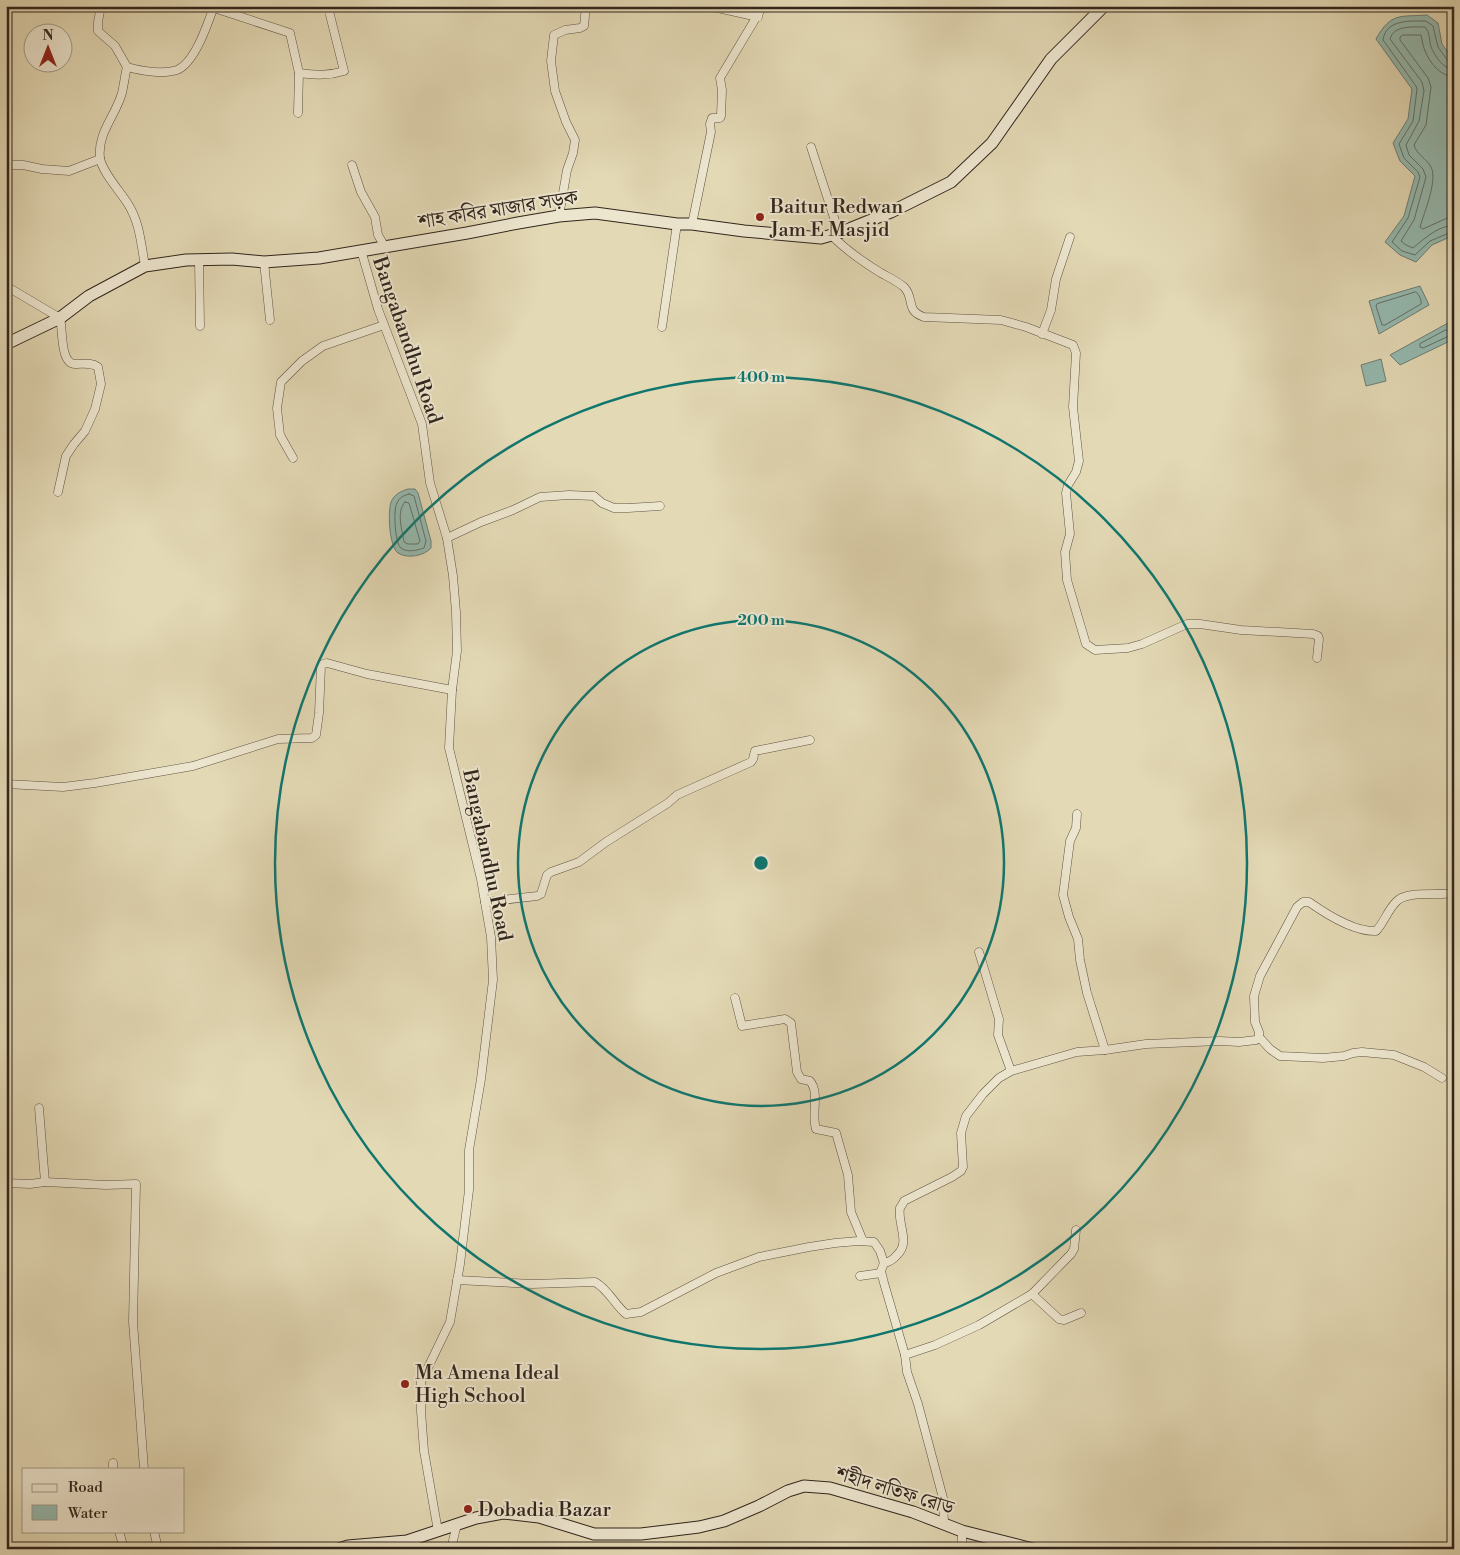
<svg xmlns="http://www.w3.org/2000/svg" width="1460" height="1555" viewBox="0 0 1460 1555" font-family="'Libre Bodoni','Noto Serif Bengali',serif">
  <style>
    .water { fill: #95bab0; stroke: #6d7e75 }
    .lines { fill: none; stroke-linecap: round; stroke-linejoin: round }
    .shore { stroke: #637066; stroke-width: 1 }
    .street-casing { stroke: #5e5243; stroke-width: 9 }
    .secondary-casing { stroke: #31251d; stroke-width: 13 }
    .street { stroke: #ede6cf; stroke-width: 8 }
    .secondary { stroke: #ede6cf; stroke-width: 11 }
    .ring { fill: none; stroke: #0f766e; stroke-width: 2.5 }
    .poi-dot { fill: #8f2418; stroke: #ede6cf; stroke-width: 2 }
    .labels { text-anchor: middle; stroke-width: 4; stroke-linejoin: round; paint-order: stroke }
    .poi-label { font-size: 20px; fill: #31251d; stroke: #ede6cf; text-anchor: start }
    .street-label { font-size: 20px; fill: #31251d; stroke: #ede6cf }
    .centre { fill: #0f766e; stroke: #ede6cf; stroke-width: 2.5 }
    .ring-label { font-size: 15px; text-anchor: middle; font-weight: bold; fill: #0f766e; stroke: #ede6cf; stroke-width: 4; stroke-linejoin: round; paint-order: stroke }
  </style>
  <rect width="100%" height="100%" fill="#e3d9b5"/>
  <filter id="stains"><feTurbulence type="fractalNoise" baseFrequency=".004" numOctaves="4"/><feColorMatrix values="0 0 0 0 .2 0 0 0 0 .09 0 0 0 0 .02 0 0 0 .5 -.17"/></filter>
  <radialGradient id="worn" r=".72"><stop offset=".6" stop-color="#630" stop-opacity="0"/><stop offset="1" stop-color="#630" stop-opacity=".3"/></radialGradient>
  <!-- water -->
  <g class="water">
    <path d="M 1427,15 L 1438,23 L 1442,44 L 1454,61 L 1454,235 L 1432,245 L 1416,262 L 1400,255 L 1385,242 L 1404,216 L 1415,176 L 1400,161 L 1393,143 L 1408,119 L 1412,89 L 1376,39 C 1391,12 1400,17 1427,15 Z"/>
    <path d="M 1420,286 L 1429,305 L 1379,334 L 1369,301 Z"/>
    <path d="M 1448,323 L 1454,329 L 1454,339 L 1400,365 L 1390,355 Z"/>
    <path d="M 1381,359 L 1386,381 L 1366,386 L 1361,365 Z"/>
    <path d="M 408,489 L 415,489 L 418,493 L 431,541 L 431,548 C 424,556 407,559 398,553 C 389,547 387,508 392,500 C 396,493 402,491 408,489 Z"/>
  </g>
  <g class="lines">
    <!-- shore -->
    <g class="shore">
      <path d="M 1454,63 L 1448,61 L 1438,47 L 1433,26 L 1426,21 C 1410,21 1386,19 1383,40 L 1416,86 L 1417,89 L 1413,121 L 1399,144 L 1404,158 L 1418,172 L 1420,177 L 1408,218 L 1392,242 L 1402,251 L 1415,255 L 1430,241 L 1454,231"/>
      <path d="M 1454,70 C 1443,69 1435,56 1431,47 C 1429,40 1430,32 1425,27 C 1412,27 1394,25 1390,39 L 1422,82 L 1424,91 L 1419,121 L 1406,145 L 1409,155 L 1423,169 L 1426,177 L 1414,220 L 1401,241 L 1406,245 L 1413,248 C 1425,238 1438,226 1454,225"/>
      <path d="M 1454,77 C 1440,76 1430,63 1425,51 C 1423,46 1422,40 1421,35 L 1403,35 L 1400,37 L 1400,40 L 1428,78 L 1431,87 L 1426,125 L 1414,145 C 1417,155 1426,158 1431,167 C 1438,180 1424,213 1420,227 L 1423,229 L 1445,219 L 1454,217"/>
      <path d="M 1416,292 C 1419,294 1422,301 1421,304 L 1385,325 L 1382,325 L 1376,306 L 1377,304 Z"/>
      <path d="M 1446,330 L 1450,332 L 1449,336 L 1423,348 L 1420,347 L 1420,344 Z"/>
      <path d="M 409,494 L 414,496 L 426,541 L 424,548 C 418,550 407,553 401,548 C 395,544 393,509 397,503 C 400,497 403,496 409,494 Z"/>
      <path d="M 405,502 L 409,503 L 420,541 L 418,544 L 408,544 L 404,542 C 402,529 396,512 405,502 Z"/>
    </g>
    <!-- street casing -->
    <g class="street-casing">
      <g id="street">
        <path d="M 101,6 L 98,22 L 98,31 L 115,46 L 127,67"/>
        <path d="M 709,6 L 758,17"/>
        <path d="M 214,8 L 290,33 L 299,73 L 298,113"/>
        <path d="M 299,73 C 315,75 328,76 344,71 L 330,15"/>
        <path d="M 811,147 L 839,233"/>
        <path d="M 6,165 L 23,165 L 42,169 L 69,171 L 100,159"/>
        <path d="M 352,165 L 361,192 L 375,217 L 378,235 L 385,247"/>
        <path d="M 559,216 L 567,170 L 573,153 L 575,140 L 566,122 L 555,91 L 551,61 L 554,35 L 565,30 L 580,28 L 584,26 L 586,6"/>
        <path d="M 692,224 L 711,132 L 710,124 L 712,118 L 720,118 L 721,116 L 722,90 L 720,78 L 763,6"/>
        <path d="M 831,235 C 846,250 863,262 881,273 C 888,277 897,281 904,287 C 915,298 905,311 924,317 L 1001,320 L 1026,327 L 1073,345 L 1076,353 L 1073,407 L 1079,461 L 1076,472 L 1068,485 L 1066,493 L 1070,534 L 1065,552 L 1067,580 L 1086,644 L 1095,650 L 1128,648 L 1142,644 L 1187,624 L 1200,624 L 1241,630 L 1313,634 L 1318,636 L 1319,639 L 1317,658"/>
        <path d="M 361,250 L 378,309 L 422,424 L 430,483 L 447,538 L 453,576 L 456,612 L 457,651 L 452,690 L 449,748 L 481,879 L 491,937 L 493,980 L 481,1079 L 469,1150 L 469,1190 L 460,1264 L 450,1322 L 421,1382 L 421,1411 L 424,1451 L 438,1531"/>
        <path d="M 199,260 L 200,326"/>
        <path d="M 264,262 L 270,320"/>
        <path d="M 145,266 C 141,244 140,223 128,204 C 120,191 102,172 100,158 C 97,133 116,115 122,93 C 124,84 125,75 127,67 C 142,71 162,75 177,70 C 195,63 208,23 214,6"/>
        <path d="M 6,286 L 60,318 C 63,329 60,364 75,364 C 83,364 91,362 98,367 L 101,384 L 95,409 L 85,431 L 74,444 L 66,456 L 58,492"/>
        <path d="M 662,327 L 677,224"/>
        <path d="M 1042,334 L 1051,310 L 1056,279 L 1070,237"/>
        <path d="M 293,458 L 280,435 L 277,408 L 281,382 L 302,361 L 323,346 L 384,325"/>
        <path d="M 447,538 L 481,522 L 513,510 L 540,497 L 569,495 L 594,496 L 602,503 L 614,508 L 628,508 L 660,506"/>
        <path d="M 6,784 L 63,787 L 95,783 L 193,766 L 278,739 L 312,738 L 316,735 L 319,713 L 321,666 L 323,664 L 327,663 L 367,674 L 452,690"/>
        <path d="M 1077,814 L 1076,828 L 1070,841 L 1063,895 L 1069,917 L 1078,939 L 1080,960 L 1087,993 L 1105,1050"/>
        <path d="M 485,902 L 537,896 L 541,894 L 547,875 L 551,872 L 579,862 L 606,842 L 668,803 L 677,795 L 751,762 L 753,759 L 755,751 L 810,740"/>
        <path d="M 979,952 L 999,1019 L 998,1035 L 1011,1071"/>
        <path d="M 735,998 L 742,1026 L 785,1019 L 791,1023 L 797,1072 L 801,1079 L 810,1081 C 820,1093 811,1114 816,1129 L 836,1133 L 848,1175 L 851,1212 L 863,1241"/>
        <path d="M 1259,1037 L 1270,1049 L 1280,1056 L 1323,1058 L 1344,1056 L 1353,1053 L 1362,1052 L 1394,1055 L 1424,1067 L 1442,1078"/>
        <path d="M 39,1108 L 45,1182"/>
        <path d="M 6,1183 L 30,1184 L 45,1182 L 106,1185 L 136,1184 L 133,1322 L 144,1469"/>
        <path d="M 884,1263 L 881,1271 L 884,1283 L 905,1355 L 907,1372 L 918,1404 L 943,1498 L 944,1524"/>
        <path d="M 860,1276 L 881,1273"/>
        <path d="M 457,1280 L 532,1284 L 595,1282 C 609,1290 614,1304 626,1314 L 641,1312 L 716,1273 L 759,1257 L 809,1247 L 835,1243 L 858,1241 L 874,1242 L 880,1251 L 884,1263 C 890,1262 893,1260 897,1255 C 911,1243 897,1223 900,1208 C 901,1206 903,1204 904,1201 L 952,1177 L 961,1171 L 963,1167 L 961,1133 L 966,1116 L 983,1094 L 999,1078 L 1011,1071 L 1077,1052 L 1105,1050 L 1146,1044 L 1220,1041 L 1239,1042 L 1256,1040 L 1259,1037 L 1259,1032 L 1255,1022 L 1254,996 L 1260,976 L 1297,907 L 1303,902 L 1309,902 C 1326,914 1354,932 1376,931 C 1384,923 1387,911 1396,902 C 1406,890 1438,896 1454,893"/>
        <path d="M 1032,1294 L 1071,1254 L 1074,1249 L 1076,1230"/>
        <path d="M 905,1355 L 935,1345 L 979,1325 L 1032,1294 L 1059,1319 L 1064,1320 L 1081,1313"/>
        <path d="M 113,1463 L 113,1469"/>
        <path d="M 119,1531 L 124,1549"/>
        <path d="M 154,1531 L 158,1549"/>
        <path d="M 962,1531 L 962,1549"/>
        <path d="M 451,1549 L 457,1524"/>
      </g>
    </g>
    <!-- secondary casing -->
    <g class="secondary-casing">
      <g id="secondary">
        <path d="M 6,344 L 60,318 L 89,296 L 145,266 L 186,260 L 232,259 L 264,262 L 319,258 L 467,233 L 518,223 L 559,216 L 595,213 L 677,224 L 692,224 L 744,231 L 821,238 L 839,233 L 891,212 L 951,182 L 992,143 L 1051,59 L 1104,6"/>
        <path d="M 339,1549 L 348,1546 L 407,1541 L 476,1518 L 503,1513 L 539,1517 L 594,1534 L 641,1534 L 699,1527 L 724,1521 L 759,1506 L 788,1491 L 804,1486 L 830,1488 L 913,1512 L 962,1531 L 1033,1549"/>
      </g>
    </g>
    <!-- street -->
    <use href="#street" class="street"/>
    <!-- secondary -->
    <use href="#secondary" class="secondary"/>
  </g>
  <!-- distance rings -->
  <g class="ring">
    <circle cx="761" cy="863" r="243"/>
    <circle cx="761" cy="863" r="486"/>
  </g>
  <!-- markers -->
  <g class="poi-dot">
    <circle cx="760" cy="217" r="5"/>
    <circle cx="405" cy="1384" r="5"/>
    <circle cx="468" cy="1509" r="5"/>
  </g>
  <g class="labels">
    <!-- poi labels -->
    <g class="poi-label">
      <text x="770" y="213">Baitur Redwan<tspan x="770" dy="23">Jam E Masjid</tspan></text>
      <text x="415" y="1379">Ma Amena Ideal<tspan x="415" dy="23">High School</tspan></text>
      <text x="478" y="1516">Dobadia Bazar</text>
    </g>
    <!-- street labels -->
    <g class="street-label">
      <text transform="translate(498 209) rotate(-9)" y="7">শাহ কবির মাজার সড়ক</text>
      <text transform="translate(408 340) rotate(71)" y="7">Bangabandhu Road</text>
      <text transform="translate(488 855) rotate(78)" y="7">Bangabandhu Road</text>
      <text transform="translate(895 1490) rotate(17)" y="7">শহীদ লতিফ রোড</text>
    </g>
  </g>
  <circle cx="761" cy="863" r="8" class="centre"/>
  <g class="ring-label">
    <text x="761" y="382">400 m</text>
    <text x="761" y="625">200 m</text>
  </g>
  <!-- margin -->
  <rect width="1460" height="1555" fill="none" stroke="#e3d9b5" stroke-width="25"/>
  <rect x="8" y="8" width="1445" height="1540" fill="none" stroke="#31251d" stroke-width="2.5"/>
  <rect x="12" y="12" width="1435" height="1530" fill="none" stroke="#31251d"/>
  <!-- legend -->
  <rect x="22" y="1468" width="162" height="65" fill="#ede6cf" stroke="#a29988"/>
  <rect x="32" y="1484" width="25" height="8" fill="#ede6cf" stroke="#a29988"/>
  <text x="68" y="1492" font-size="15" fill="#31251d">Road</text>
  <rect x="32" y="1505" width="25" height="15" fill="#95bab0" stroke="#a29988"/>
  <text x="68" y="1518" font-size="15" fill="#31251d">Water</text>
  <!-- north arrow -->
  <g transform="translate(48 48)"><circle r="24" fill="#ede6cf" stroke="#a29988"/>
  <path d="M0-4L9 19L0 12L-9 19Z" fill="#8f2418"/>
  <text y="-8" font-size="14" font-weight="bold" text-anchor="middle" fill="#31251d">N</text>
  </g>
  <rect width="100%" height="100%" filter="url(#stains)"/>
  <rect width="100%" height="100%" fill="url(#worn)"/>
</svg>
